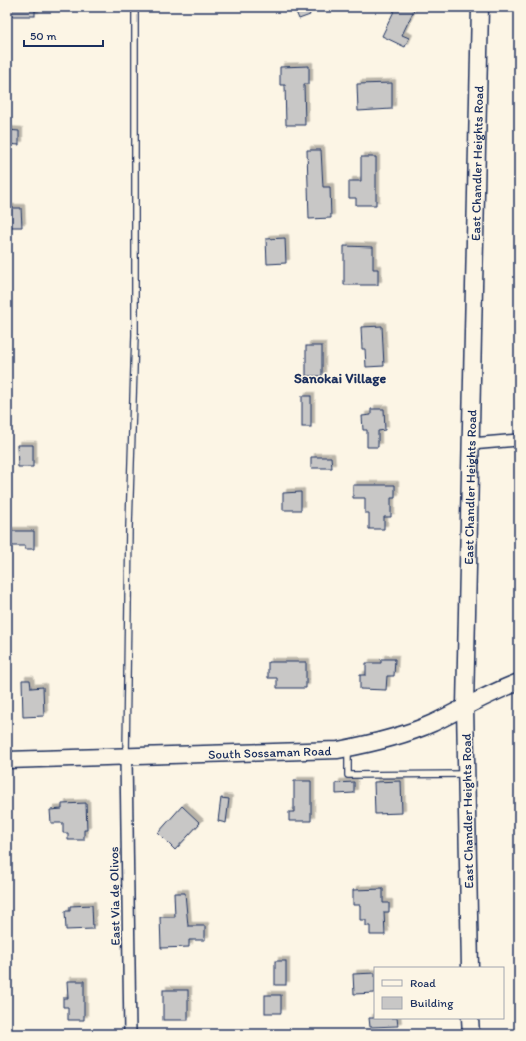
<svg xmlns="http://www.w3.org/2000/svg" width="526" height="1041" viewBox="0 0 526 1041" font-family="Itim,sans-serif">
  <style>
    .building { fill: #c8c7c6; stroke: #1b2f5e; filter: url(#shadow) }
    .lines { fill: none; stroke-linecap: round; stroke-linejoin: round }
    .service-casing { stroke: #1b2f5e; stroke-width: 8 }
    .minor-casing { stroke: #1b2f5e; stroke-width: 14 }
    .secondary-casing { stroke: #1b2f5e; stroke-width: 19 }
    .service { stroke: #fcf5e5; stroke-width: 5.5 }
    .minor { stroke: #fcf5e5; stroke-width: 11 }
    .secondary { stroke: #fcf5e5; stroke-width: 16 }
    .labels { text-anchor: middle; stroke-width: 3; stroke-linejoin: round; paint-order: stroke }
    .street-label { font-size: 13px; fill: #1b2f5e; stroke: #fcf5e5 }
    .neighbourhood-label { font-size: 14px; font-weight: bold; fill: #1b2f5e; stroke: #fcf5e5 }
  </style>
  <defs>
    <filter id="shadow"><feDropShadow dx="3.5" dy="-3.5" stdDeviation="0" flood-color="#0004"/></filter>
  </defs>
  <rect width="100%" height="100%" fill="#fcf5e5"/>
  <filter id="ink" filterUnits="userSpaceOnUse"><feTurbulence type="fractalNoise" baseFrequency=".025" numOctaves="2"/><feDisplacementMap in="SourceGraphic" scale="8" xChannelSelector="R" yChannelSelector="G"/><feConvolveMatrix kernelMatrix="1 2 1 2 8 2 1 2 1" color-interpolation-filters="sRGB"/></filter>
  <g filter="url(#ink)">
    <!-- building -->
    <g class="building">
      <rect x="7" y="7" width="28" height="9"/>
      <path d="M 294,7 L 307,7 L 310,15 L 299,19 Z"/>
      <path d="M 396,7 L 407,7 L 414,10 L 402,35 L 409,38 L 405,47 L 382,36 Z"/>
      <path d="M 309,66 L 309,84 L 304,84 L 305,125 L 286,125 L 285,85 L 280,85 L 280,67 Z"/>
      <path d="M 392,83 L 392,109 L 358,111 L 357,84 Z"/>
      <path d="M 7,130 L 19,131 L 19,145 L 7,144 Z"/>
      <path d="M 307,150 L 321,150 L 323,187 L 330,187 L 331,218 L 309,219 Z"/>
      <path d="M 361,157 L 376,157 L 376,205 L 356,205 L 356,198 L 349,198 L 349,181 L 361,181 Z"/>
      <path d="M 7,208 L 21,208 L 22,227 L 7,227 Z"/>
      <path d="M 285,238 L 286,263 L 267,264 L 266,239 Z"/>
      <path d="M 344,246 L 373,247 L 373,269 L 378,269 L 378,285 L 344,285 Z"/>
      <path d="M 382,326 L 384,366 L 366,367 L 365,349 L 362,349 L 361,327 Z"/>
      <rect x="306" y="346" width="16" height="30"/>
      <rect x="302" y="396" width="9" height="31"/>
      <path d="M 371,409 L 384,409 L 385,430 L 378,431 L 378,447 L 367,447 L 367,430 L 363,430 L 362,416 L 371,415 Z"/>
      <path d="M 17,445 L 33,445 L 33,467 L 18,467 Z"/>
      <path d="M 311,457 L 331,457 L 332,468 L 311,468 Z"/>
      <path d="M 353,485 L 395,485 L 395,498 L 391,498 L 391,517 L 384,517 L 384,529 L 369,529 L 369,513 L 365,513 L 365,498 L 353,498 Z"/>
      <path d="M 301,492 L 301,510 L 283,510 L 283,493 Z"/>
      <path d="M 7,531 L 34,531 L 34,549 L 25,549 L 25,546 L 7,546 Z"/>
      <path d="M 381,659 L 395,659 L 394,676 L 387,676 L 386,690 L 360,689 L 360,675 L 366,675 L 366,663 L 381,663 Z"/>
      <path d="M 268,662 L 306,662 L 306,688 L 277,688 L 277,678 L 268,678 Z"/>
      <path d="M 22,680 L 30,680 L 31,688 L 43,687 L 44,716 L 23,717 Z"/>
      <path d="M 294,781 L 311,781 L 311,821 L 289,821 L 289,812 L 294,812 Z"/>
      <path d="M 401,781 L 402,813 L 375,814 L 374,782 Z"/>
      <path d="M 354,782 L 354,793 L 336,794 L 336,783 Z"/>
      <path d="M 221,798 L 229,799 L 226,823 L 218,821 Z"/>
      <path d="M 86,803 L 87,830 L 84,830 L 84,840 L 68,840 L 68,833 L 63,833 L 63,823 L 51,823 L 50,810 L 62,809 L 62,804 Z"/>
      <path d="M 182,806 L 200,823 L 175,850 L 158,833 Z"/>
      <path d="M 383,889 L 383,903 L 389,903 L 389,912 L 384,912 L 385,935 L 370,935 L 370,926 L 366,926 L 366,920 L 360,920 L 360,905 L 353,905 L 353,890 Z"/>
      <path d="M 174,893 L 185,893 L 188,926 L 205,926 L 205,940 L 189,940 L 189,947 L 161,948 L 160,917 L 175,917 Z"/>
      <path d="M 92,905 L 93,929 L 66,930 L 65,911 L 70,911 L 70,906 Z"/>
      <rect x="275" y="961" width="11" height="24"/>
      <path d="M 375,973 L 375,993 L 354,994 L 353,974 Z"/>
      <path d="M 67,981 L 84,981 L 84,1020 L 68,1020 L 68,1007 L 63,1007 L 63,998 L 68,998 Z"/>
      <rect x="163" y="990" width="25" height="30"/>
      <rect x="265" y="995" width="16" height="18"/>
      <path d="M 369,1018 L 397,1018 L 398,1026 L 370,1027 Z"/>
    </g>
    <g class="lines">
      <!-- service casing -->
      <g class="service-casing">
        <g id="service">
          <path d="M 348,749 L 348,775 L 465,774"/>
          <path d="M 126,755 L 129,527 L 135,335 L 135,7"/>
        </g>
      </g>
      <!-- minor casing -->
      <g class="minor-casing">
        <g id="minor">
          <path d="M 471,444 L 519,440"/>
          <path d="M 126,758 L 130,1034"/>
        </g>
      </g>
      <!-- secondary casing -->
      <g class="secondary-casing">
        <g id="secondary">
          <path id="s1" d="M 7,760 L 338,750 C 370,744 404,736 433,723 C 462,709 489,693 519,682"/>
          <path id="s2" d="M 470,968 L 465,706 L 480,7"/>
          <path d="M 470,1018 L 471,1034"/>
        </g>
      </g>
      <!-- service -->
      <use href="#service" class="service"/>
      <!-- minor -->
      <use href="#minor" class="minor"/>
      <!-- secondary -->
      <use href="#secondary" class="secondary"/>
    </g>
  </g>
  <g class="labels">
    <!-- street labels -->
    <g class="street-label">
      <text dy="5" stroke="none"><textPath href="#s2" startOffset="805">East Chandler Heights Road</textPath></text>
      <text dy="5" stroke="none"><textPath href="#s2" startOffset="481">East Chandler Heights Road</textPath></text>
      <text dy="5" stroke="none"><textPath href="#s1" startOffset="263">South Sossaman Road</textPath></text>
      <text transform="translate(467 811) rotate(-91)" y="5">East Chandler Heights Road</text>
      <text transform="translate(114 896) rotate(-91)" y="5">East Via de Olivos</text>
    </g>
    <!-- neighbourhood labels -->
    <g class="neighbourhood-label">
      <text x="340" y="383">Sanokai Village</text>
    </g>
  </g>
  <!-- margin -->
  <rect width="526" height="1041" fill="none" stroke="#fcf5e5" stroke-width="24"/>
  <rect x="12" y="12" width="502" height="1017" fill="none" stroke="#1b2f5e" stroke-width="1.5" filter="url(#ink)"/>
  <!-- legend -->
  <rect x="374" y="967" width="130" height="52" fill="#fcf5e5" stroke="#a2a6af"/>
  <rect x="382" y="980" width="20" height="6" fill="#fcf5e5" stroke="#a2a6af"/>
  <text x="410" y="987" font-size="12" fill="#1b2f5e">Road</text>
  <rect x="382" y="997" width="20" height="12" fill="#c8c7c6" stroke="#a2a6af"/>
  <text x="410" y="1007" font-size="12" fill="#1b2f5e">Building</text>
  <!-- scale -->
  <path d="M24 40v6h79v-6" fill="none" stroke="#1b2f5e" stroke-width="2"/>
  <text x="30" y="40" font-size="12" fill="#1b2f5e" stroke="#fcf5e5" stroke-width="3" paint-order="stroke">50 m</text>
</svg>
